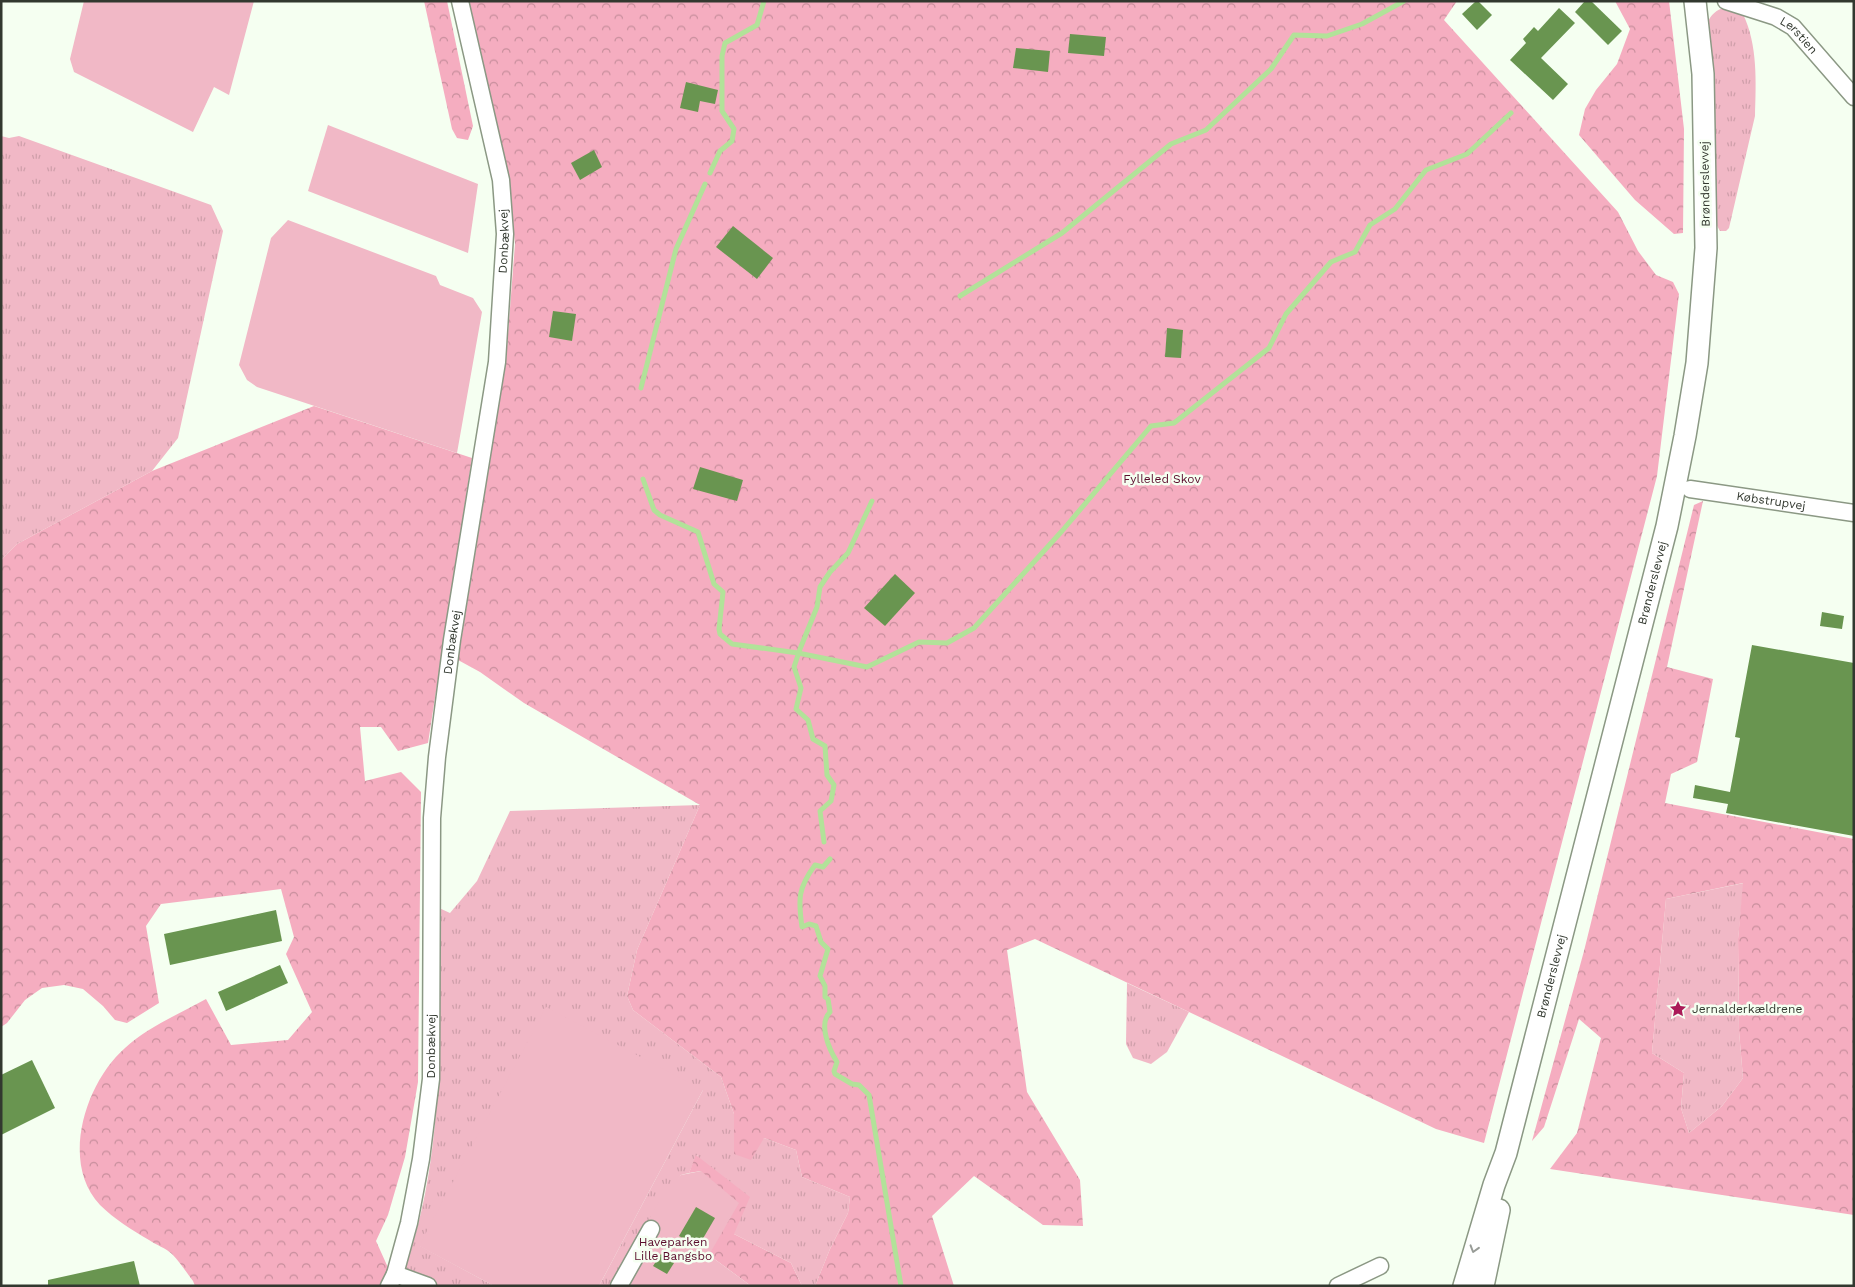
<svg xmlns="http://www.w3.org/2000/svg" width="1855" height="1287" viewBox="0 0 1855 1287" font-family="'Work Sans',sans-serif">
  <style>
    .grass { fill: url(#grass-tufts) }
    .forest { fill: url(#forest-crowns); fill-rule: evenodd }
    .garden { fill: #f1b8c6 }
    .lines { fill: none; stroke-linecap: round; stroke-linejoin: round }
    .stream { stroke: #b2e299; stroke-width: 5 }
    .building { fill: #699550 }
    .minor-casing { stroke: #8b9884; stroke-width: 19 }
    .major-casing { stroke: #8b9884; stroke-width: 24 }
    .minor { stroke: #fff; stroke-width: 16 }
    .major { stroke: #fff; stroke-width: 21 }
    .oneway { stroke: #989c97 }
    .labels { text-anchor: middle; stroke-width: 5; stroke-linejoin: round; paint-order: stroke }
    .street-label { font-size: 12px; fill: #32382f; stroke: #f5fff1 }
    .park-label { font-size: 12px; fill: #5b0d2d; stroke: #f5fff1 }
    .poi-label { font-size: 12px; fill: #32382f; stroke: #f5fff1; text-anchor: start }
  </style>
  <defs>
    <pattern id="grass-tufts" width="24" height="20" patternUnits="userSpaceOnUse" patternTransform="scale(1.25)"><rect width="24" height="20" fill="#f1b8c6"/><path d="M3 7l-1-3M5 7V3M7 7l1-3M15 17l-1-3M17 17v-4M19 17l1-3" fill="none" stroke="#cf9faa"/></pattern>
    <pattern id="forest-crowns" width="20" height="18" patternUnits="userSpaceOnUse" patternTransform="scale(1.25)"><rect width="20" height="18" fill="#f5adc0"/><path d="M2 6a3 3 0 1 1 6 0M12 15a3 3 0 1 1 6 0" fill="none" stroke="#c78e9c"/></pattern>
  </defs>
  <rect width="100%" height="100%" fill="#f5fff1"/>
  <!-- grass -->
  <g class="grass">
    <path d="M 1726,7 L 1743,14 C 1758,45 1756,83 1755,116 L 1729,228 L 1726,231 L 1720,231 L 1716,224 C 1717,157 1714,90 1707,24 C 1711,14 1716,10 1726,7 Z"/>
    <path d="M 1,136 L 9,138 L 19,136 L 211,205 L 223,231 L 178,438 L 152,471 L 17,544 L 1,560 Z"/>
    <path d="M 700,805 L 637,950 L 627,996 L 633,1010 L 721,1077 L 734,1114 L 734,1154 L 764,1138 L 796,1150 L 802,1177 L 850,1197 L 848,1213 L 830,1249 L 815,1286 L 802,1286 L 791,1263 L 734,1234 L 697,1155 L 689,1173 L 681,1175 L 611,1286 L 599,1286 L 703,1090 L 420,1246 L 494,1286 L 398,1286 C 447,1166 439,1034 439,908 L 450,913 L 477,881 L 510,811 Z"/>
    <path d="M 1744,883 L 1738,939 L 1739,1031 L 1743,1078 L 1722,1106 L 1689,1133 L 1681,1108 L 1684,1073 L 1652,1053 L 1666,899 Z"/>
    <path d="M 1127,983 L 1189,1012 L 1167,1052 L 1151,1064 L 1133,1058 L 1126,1044 Z"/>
  </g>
  <!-- forest -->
  <g class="forest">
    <path d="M 424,1 L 447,1 L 473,126 L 468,140 L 457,138 L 452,129 Z"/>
    <path d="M 469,1 L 1457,1 L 1444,20 L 1618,212 L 1638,251 L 1656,275 L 1673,282 L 1679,294 L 1657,476 L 1484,1143 L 1436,1129 L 1035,939 L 1007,950 L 1027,1092 L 1080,1180 L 1083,1226 L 1043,1225 L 974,1176 L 932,1216 L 954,1286 L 815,1286 L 830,1249 L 848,1213 L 850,1197 L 802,1177 L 796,1150 L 764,1138 L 751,1160 L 734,1154 L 734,1114 L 721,1077 L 633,1010 L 627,996 L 637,950 L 700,805 L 524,703 L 480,672 L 458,660 L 506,360 L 515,244 L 507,170 Z"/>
    <path d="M 1615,1 L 1669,1 L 1684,129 L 1683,233 L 1674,234 L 1635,200 L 1579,135 L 1585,109 L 1596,90 L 1617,64 L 1630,29 Z"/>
    <path d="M 314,406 L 472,458 L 428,743 L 398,751 L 381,727 L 360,727 L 365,781 L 401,772 L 421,792 L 418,1082 L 405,1157 L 388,1215 L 376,1241 L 390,1272 L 385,1286 L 195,1286 L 193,1281 C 186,1272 180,1262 172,1254 C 166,1248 156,1245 149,1240 C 132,1230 114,1219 100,1205 C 60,1163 85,1083 125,1048 C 148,1027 179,1014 206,999 L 231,1045 L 288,1040 L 312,1012 L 286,954 L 294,937 L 281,889 L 161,904 L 146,926 L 159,1003 L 127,1023 L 115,1020 L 103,1006 L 83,989 L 64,985 L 42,988 L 25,1000 L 7,1023 L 1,1027 L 1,560 L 17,544 L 152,471 Z"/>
    <path d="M 1703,501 L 1667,667 L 1713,679 L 1697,762 L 1671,774 L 1665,803 L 1854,839 L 1854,1215 L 1550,1169 L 1577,1133 L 1601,1038 L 1579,1019 L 1544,1127 L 1532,1141 L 1584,951 L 1694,505 ZM 1743,883 L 1738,939 L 1739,1031 L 1743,1078 L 1722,1106 L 1689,1133 L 1681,1108 L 1684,1073 L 1652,1053 L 1666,899 Z"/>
    <path d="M 696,1155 L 750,1197 L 734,1234 L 791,1263 L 802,1286 L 751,1286 L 709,1255 L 701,1171 L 689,1173 Z"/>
  </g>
  <!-- garden -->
  <g class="garden">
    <path d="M 84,1 L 254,1 L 229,95 L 214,87 L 193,132 L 74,72 L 70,59 Z"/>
    <path d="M 328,125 L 478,184 L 468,253 L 308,191 Z"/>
    <path d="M 288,220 L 436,276 L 440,285 L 473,298 L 482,312 L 457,453 L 257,387 L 247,380 L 239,365 L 271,238 Z"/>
    <path d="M 546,1007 L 703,1090 L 599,1286 L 494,1286 L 419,1246 Z"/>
    <path d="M 701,1171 L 739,1203 L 709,1255 L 751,1286 L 611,1286 L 661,1198 L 681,1175 Z"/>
  </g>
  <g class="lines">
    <!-- stream -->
    <g class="stream">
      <path d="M 710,173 L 720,151 L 732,141 L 734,129 L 722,111 L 722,56 L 725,43 L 757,25 L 764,1"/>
      <path d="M 960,296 L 1062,233 L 1171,144 L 1206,130 L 1271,69 L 1294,35 L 1327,36 L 1362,24 L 1404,1"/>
      <path d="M 641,388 L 676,249 L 705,184"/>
      <path d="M 643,479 L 654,510 L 660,515 L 698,532 L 714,584 L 723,592 L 719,629 L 720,634 L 732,644 L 798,653 L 867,667 L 919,642 L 947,643 L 974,628 L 1062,531 L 1151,426 L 1174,423 L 1269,348 L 1286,314 L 1331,262 L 1355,252 L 1370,225 L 1395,209 L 1426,170 L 1467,154 L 1511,113"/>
      <path d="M 824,842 L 820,811 L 831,801 L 834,785 L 827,775 L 825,746 L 813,739 L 808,720 L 796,709 L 801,688 L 794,667 L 800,649 L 817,607 L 820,587 L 830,572 L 848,553 L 872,501"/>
      <path d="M 830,859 L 823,867 L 815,865 C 798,888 798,899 802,927 L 809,924 L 816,926 L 821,942 L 828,949 L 820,976 L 825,986 L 825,997 L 828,999 L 830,1012 C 818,1024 829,1049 837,1062 L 834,1071 L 835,1074 L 852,1084 L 859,1085 L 869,1095 L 901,1286"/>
    </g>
  </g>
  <!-- building -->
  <g class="building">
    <path d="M 1476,1 L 1478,1 L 1492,15 L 1477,30 L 1462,14 Z"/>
    <path d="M 1585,1 L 1591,1 L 1622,31 L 1608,45 L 1575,12 Z"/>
    <path d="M 1559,8 L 1575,23 L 1541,58 L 1568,84 L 1553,100 L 1510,60 L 1526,43 L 1523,39 L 1534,27 L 1538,31 Z"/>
    <path d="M 1070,34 L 1106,37 L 1104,56 L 1068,53 Z"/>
    <path d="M 1016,48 L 1050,51 L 1048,72 L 1013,68 Z"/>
    <path d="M 686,82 L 718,90 L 715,104 L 700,101 L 698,112 L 680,108 Z"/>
    <path d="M 594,150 L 602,167 L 580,180 L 571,163 Z"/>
    <path d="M 733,226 L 773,258 L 757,279 L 716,247 Z"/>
    <path d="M 553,311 L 576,314 L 572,341 L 549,337 Z"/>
    <path d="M 1167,328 L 1183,330 L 1181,358 L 1165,357 Z"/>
    <path d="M 700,467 L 743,480 L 737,501 L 693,489 Z"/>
    <path d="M 895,574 L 915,593 L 885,626 L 864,608 Z"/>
    <path d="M 1822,612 L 1844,616 L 1842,629 L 1820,626 Z"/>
    <path d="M 1752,645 L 1854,663 L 1854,836 L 1726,813 L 1728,804 L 1693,798 L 1695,785 L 1730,792 L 1740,738 L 1735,737 Z"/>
    <path d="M 276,910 L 282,941 L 170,965 L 164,934 Z"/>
    <path d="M 280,965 L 288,983 L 226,1011 L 218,992 Z"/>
    <path d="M 32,1060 L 55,1108 L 1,1135 L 1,1075 Z"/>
    <path d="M 696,1207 L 715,1218 L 698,1247 L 679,1236 Z"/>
    <path d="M 661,1254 L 674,1263 L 667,1274 L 653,1266 Z"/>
    <path d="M 134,1261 L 140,1286 L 48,1286 L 48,1280 Z"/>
  </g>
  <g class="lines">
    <!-- minor casing -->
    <g class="minor-casing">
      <g id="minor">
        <path id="s1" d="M 1726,1 L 1776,17 L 1793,27 L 1854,97"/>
        <path id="s2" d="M 1690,489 L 1854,513"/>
        <path d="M 395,1274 L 428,1286"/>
        <path id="s3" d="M 389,1286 L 395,1274 L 409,1223 L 421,1159 L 431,1079 L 432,818 L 437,757 L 452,640 L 497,362 L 505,234 L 501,180 L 460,1"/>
        <path d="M 619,1286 L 651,1229"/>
        <path d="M 1338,1286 L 1380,1266"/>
      </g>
    </g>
    <!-- major casing -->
    <g class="major-casing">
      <g id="major">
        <path id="s4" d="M 1464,1286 L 1494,1185 L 1506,1153 L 1667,526 L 1685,436 L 1697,363 L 1706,248 L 1703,74 L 1695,1"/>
        <path d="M 1483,1286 L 1499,1210"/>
      </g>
    </g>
    <!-- minor -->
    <use href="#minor" class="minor"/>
    <!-- major -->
    <use href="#major" class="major"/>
  </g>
  <!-- one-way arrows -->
  <defs><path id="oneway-chevron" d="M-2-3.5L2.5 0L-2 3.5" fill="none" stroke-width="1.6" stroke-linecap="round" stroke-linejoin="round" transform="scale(1.25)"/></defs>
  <use class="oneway" href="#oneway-chevron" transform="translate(1474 1249) rotate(107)"/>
  <!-- icons -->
  <defs>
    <g id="sight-bare" transform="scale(1.35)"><path d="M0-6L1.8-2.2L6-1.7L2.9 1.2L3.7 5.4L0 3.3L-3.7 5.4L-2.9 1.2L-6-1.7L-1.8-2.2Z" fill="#aa1b58" stroke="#f5fff1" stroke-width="2.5" paint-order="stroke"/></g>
  </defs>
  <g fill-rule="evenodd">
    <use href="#sight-bare" x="1678" y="1009"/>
  </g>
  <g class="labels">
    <!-- street labels -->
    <g class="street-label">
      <text dy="4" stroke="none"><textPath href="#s1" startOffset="82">Lerstien</textPath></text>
      <text transform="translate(1705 184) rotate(-91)" y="4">Brønderslevvej</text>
      <text dy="4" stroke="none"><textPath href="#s3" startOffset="1055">Donbækvej</textPath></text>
      <text dy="4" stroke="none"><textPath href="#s2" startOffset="82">Købstrupvej</textPath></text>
      <text dy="4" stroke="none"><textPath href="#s4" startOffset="728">Brønderslevvej</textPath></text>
      <text dy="4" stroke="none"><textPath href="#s3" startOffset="650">Donbækvej</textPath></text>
      <text dy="4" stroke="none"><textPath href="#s4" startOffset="322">Brønderslevvej</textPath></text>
      <text dy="4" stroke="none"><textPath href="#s3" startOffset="245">Donbækvej</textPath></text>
    </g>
    <!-- park labels -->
    <g class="park-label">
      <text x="1162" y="483">Fylleled Skov</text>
      <text x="673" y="1246">Haveparken<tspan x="673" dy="14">Lille Bangsbo</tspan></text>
    </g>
    <!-- poi labels -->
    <g class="poi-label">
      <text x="1692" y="1013">Jernalderkældrene</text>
    </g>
  </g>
  <!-- border -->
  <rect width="1855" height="1287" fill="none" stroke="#32382f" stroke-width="5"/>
</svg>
